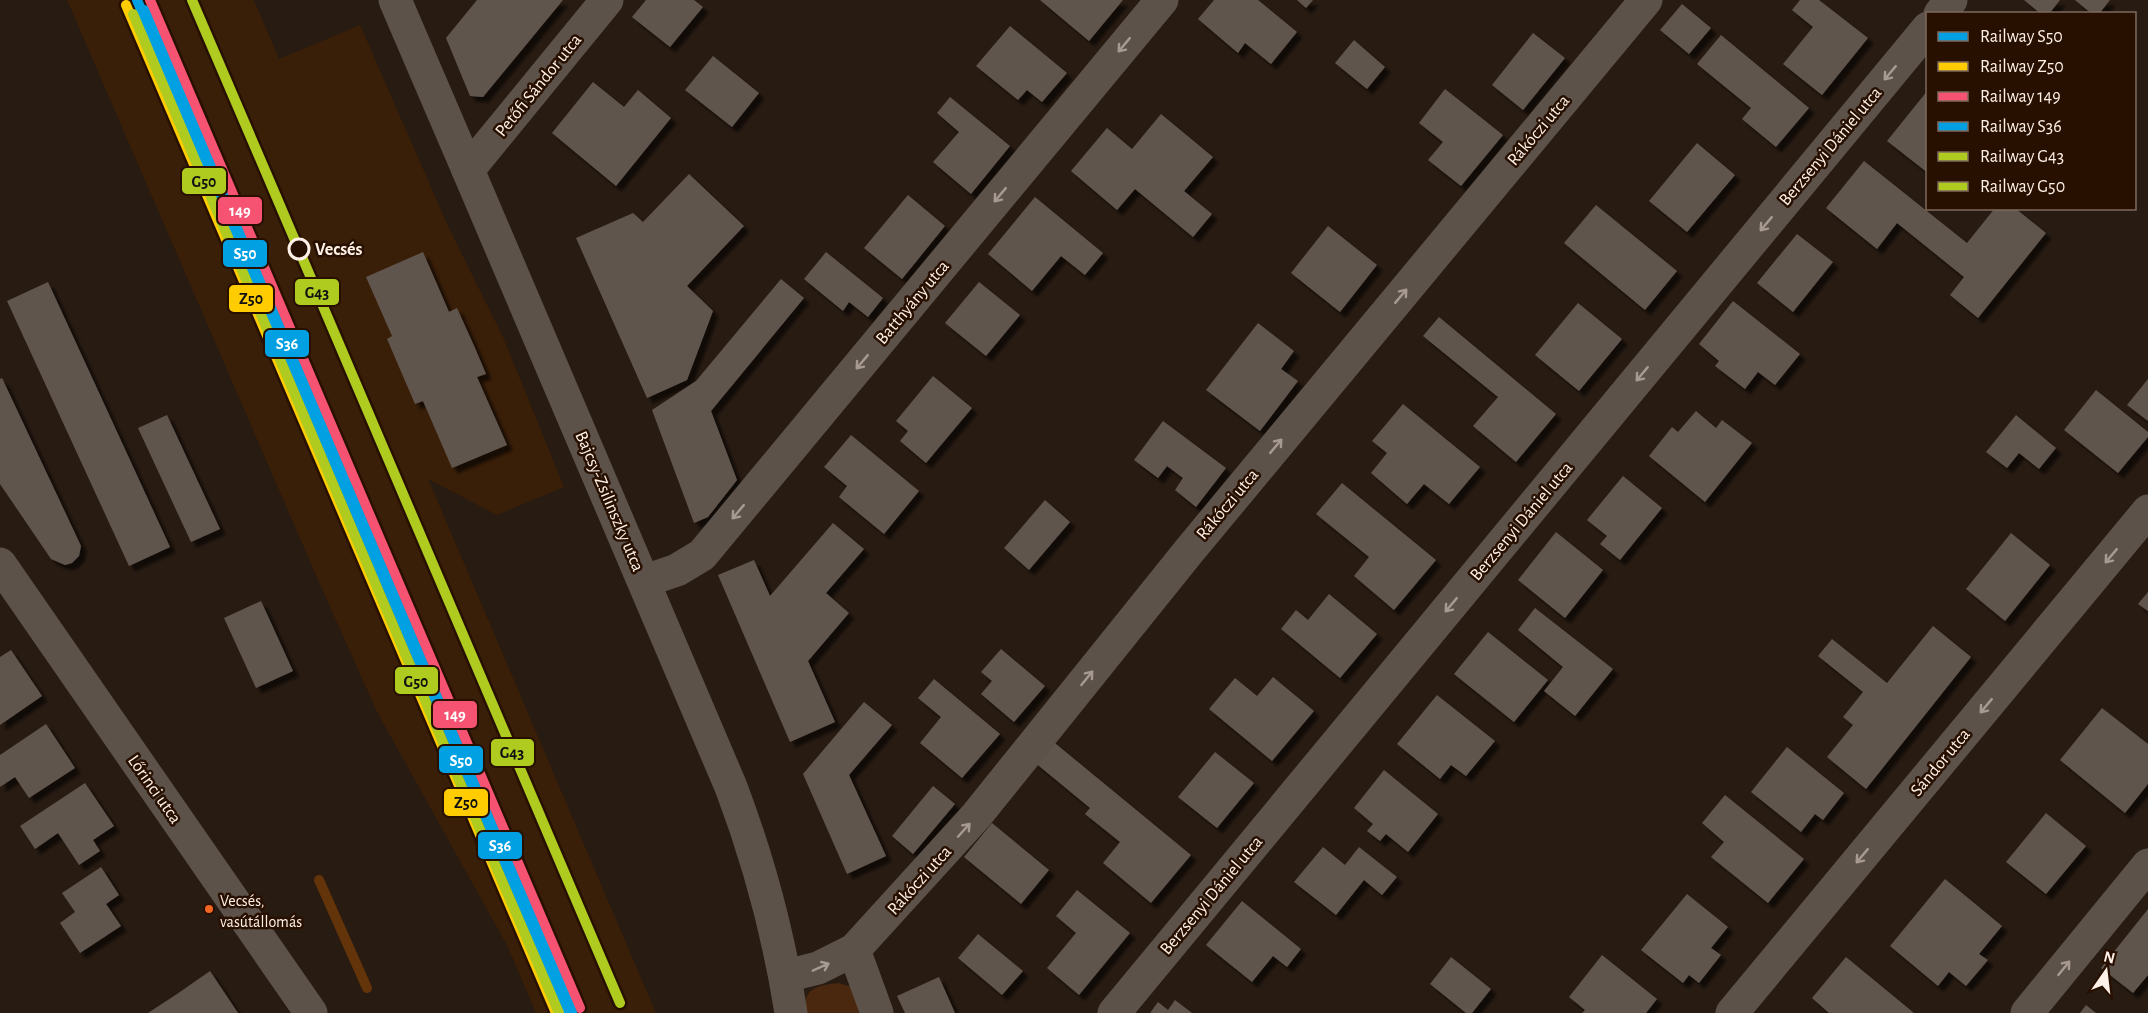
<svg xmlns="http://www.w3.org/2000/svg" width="2148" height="1013" viewBox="0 0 2148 1013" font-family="'Alegreya Sans',sans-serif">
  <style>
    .built { fill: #391e08 }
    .green { fill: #4a280f }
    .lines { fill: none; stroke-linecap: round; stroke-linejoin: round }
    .stream { stroke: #633309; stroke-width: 10 }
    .building { fill: #61554d; filter: url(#shadow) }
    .minor { stroke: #5d524a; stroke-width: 33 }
    .tertiary { stroke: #5d524a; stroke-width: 33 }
    .rail-1-casing { stroke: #281001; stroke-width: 15 }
    .rail-2-casing { stroke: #281001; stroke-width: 15 }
    .rail-3-casing { stroke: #281001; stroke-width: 15 }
    .rail-4-casing { stroke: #281001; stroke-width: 15 }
    .rail-5-casing { stroke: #281001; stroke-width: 15 }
    .rail-6-casing { stroke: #281001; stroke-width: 15 }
    .rail-1 { stroke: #00a0e3; stroke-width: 10 }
    .rail-2 { stroke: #fecc00; stroke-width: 10 }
    .rail-3 { stroke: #f65372; stroke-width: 10 }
    .rail-4 { stroke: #00a0e3; stroke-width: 10 }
    .rail-5 { stroke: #b0cb1f; stroke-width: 10 }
    .rail-6 { stroke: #b0cb1f; stroke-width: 10 }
    .oneway { stroke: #a69a91 }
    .stop-dot { fill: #281001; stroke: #fff1e8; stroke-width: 3 }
    .bus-dot { fill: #f26522; stroke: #281001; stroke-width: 2 }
    .labels { text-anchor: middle; stroke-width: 5; stroke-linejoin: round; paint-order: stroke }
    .bus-label { font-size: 16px; fill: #fff1e8; stroke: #281001; text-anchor: start }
    .street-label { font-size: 18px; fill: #fff1e8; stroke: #281001 }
    .stop-label { font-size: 18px; font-weight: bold; fill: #fff1e8; stroke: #281001; text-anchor: start }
    .line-badge { stroke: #281001; stroke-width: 2 }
    .badge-label { font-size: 16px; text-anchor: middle; font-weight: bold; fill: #fff }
    .pale-badge-label { font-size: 16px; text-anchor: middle; font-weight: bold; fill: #111 }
  </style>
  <defs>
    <filter id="shadow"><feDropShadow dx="5.5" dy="5.5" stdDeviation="1.5" flood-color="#0009"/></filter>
  </defs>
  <rect width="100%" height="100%" fill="#281b12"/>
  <!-- built -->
  <path class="built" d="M 67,0 L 254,0 L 279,59 L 360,25 L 448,226 L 503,337 L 564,487 L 497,515 L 428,479 L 656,1013 L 536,1013 L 508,947 L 377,712 L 318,580 Z"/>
  <!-- green -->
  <path class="green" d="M 839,983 L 851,987 L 865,1013 L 806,1013 C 801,987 820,985 839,983 Z"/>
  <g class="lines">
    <!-- stream -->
    <path class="stream" d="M 319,880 L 367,988"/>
  </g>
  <!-- building -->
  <g class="building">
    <path d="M 477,0 L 563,0 L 483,97 L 470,96 L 446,38 Z"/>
    <path d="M 646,0 L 694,0 L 703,7 L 670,47 L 632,17 Z"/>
    <path d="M 1040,0 L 1123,0 L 1089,41 Z"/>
    <path d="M 1214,0 L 1258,0 L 1297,32 L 1271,64 L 1245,43 L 1238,53 L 1198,19 Z"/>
    <path d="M 1297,0 L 1313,0 L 1306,8 Z"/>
    <path d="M 1800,0 L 1819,0 L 1868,38 L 1822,95 L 1783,64 L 1813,27 L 1792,10 Z"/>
    <path d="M 2024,0 L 2060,0 L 2049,14 L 2041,14 Z"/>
    <path d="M 2075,0 L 2110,0 L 2099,14 L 2092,14 Z"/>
    <path d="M 1682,4 L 1711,28 L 1689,54 L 1660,30 Z"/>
    <path d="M 1010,26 L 1067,73 L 1042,102 L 1027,90 L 1018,100 L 976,66 Z"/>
    <path d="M 1533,33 L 1565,58 L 1523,110 L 1492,85 Z"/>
    <path d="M 1721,35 L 1809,108 L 1776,147 L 1742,119 L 1751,108 L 1697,64 Z"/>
    <path d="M 1354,40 L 1385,67 L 1367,89 L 1335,63 Z"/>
    <path d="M 713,56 L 759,93 L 732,127 L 685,90 Z"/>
    <path d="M 593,82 L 624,107 L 638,90 L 671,118 L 616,186 L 552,133 Z"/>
    <path d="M 1445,89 L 1503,135 L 1461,186 L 1428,160 L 1443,142 L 1419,123 Z"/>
    <path d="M 1928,90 L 1928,173 L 1887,141 Z"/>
    <path d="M 950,97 L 1010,146 L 971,194 L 933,162 L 959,132 L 937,113 Z"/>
    <path d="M 1161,114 L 1213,157 L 1184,191 L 1212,214 L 1193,237 L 1135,189 L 1117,210 L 1071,171 L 1107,128 L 1132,149 Z"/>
    <path d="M 1697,143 L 1735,175 L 1687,232 L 1649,201 Z"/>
    <path d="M 1864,161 L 1967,243 L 1995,208 L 2015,208 L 2046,233 L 1978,318 L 1950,295 L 1964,277 L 1897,223 L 1877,249 L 1826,208 Z"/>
    <path d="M 689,174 L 744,226 L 687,286 L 713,311 L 687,380 L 647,398 L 576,238 L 633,213 L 643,222 Z"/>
    <path d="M 908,195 L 945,226 L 902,279 L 864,248 Z"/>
    <path d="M 1035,197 L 1103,253 L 1085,275 L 1061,256 L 1032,291 L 988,254 Z"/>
    <path d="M 1596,205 L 1677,271 L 1645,310 L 1564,243 Z"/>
    <path d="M 1328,226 L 1377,265 L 1340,312 L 1291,273 Z"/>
    <path d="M 1797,234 L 1833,262 L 1793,312 L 1757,283 Z"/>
    <path d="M 423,252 L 449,312 L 457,308 L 475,348 L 486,374 L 477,377 L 507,445 L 452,468 L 423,401 L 415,404 L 387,339 L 392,336 L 366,277 Z"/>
    <path d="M 826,252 L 883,298 L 868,317 L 849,302 L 843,311 L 804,279 Z"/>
    <path d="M 781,279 L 804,298 L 711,411 L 737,480 L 708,517 L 694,523 L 652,410 L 696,381 Z"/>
    <path d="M 48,282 L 170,547 L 129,566 L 7,301 Z"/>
    <path d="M 979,282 L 1020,315 L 986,356 L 945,323 Z"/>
    <path d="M 1733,301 L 1800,354 L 1775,385 L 1758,372 L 1745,389 L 1715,366 L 1719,361 L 1699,344 Z"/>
    <path d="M 1578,303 L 1622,339 L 1579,391 L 1535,355 Z"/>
    <path d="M 1439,317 L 1556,414 L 1516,462 L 1473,426 L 1498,397 L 1423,336 Z"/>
    <path d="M 1258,323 L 1294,351 L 1281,369 L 1298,381 L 1260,431 L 1206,390 Z"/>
    <path d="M 933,376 L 972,408 L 926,463 L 900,441 L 908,431 L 896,421 Z"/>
    <path d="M 2,378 L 81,546 L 79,556 L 72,563 L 65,565 L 51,559 L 0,484 L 0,379 Z"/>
    <path d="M 2148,379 L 2148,421 L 2127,405 Z"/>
    <path d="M 2096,390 L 2148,432 L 2148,437 L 2118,473 L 2064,430 Z"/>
    <path d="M 1403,404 L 1480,467 L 1449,504 L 1424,484 L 1407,504 L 1371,473 L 1387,453 L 1372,441 Z"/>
    <path d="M 1696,411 L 1716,428 L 1722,420 L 1752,443 L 1705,502 L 1649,456 L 1672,427 L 1678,432 Z"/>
    <path d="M 167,415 L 220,529 L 191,542 L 138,428 Z"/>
    <path d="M 2016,415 L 2056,448 L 2039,469 L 2019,453 L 2007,468 L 1986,452 Z"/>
    <path d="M 1163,421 L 1226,468 L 1196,507 L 1175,490 L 1183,478 L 1167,466 L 1158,478 L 1134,460 Z"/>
    <path d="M 851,435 L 919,491 L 884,534 L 839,497 L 847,486 L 824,467 Z"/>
    <path d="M 1623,476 L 1662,508 L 1620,560 L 1600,544 L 1607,536 L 1587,520 Z"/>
    <path d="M 1342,483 L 1436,560 L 1394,610 L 1354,576 L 1369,557 L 1316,514 Z"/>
    <path d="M 1045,500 L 1070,522 L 1029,570 L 1004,548 Z"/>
    <path d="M 833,523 L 864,549 L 826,593 L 849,613 L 808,661 L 835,722 L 790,742 L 718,575 L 754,560 L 770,596 Z"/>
    <path d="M 1556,532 L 1603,570 L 1565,618 L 1518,580 Z"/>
    <path d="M 2011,533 L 2050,565 L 2005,621 L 1966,589 Z"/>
    <path d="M 2148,592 L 2148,611 L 2138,604 Z"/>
    <path d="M 1329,594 L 1377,634 L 1340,678 L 1281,629 L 1296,610 L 1308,620 Z"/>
    <path d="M 261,601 L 293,671 L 256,688 L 224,618 Z"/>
    <path d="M 1535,608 L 1613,669 L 1575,716 L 1544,691 L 1563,667 L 1518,630 Z"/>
    <path d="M 1933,626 L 1971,657 L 1866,789 L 1827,757 L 1853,725 L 1843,717 L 1863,692 L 1818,656 L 1832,639 L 1887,683 Z"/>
    <path d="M 1488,632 L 1548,680 L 1514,722 L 1454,674 Z"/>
    <path d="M 1001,649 L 1045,686 L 1014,722 L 981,694 L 992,681 L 981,672 Z"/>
    <path d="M 11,650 L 42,696 L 0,725 L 0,657 Z"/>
    <path d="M 1273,677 L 1314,711 L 1272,761 L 1209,709 L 1235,678 L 1257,696 Z"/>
    <path d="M 934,679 L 1000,734 L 962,778 L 920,743 L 941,717 L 918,698 Z"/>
    <path d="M 1437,695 L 1495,741 L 1466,776 L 1451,765 L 1440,779 L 1397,744 Z"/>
    <path d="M 864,702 L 892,725 L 849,775 L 886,856 L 847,874 L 803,774 Z"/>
    <path d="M 2102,708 L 2148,744 L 2148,784 L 2125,813 L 2060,760 Z"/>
    <path d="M 46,724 L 75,768 L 29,798 L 15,777 L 0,787 L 0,755 Z"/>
    <path d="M 1050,739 L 1191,855 L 1151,903 L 1103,863 L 1120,842 L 1085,814 L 1090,808 L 1033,761 Z"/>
    <path d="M 1787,747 L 1844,793 L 1823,820 L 1815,814 L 1801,832 L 1751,792 Z"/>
    <path d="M 1215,752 L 1254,783 L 1217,828 L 1178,797 Z"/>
    <path d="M 1384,770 L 1438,814 L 1408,852 L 1386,834 L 1380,841 L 1367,831 L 1373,824 L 1354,808 Z"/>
    <path d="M 85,783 L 114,826 L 93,840 L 100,851 L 79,865 L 58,833 L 35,849 L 20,826 Z"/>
    <path d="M 933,786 L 955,804 L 913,854 L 892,836 Z"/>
    <path d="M 1725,795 L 1804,859 L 1768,903 L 1711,857 L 1724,842 L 1702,823 Z"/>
    <path d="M 2046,813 L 2086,846 L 2046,894 L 2006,862 Z"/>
    <path d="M 992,823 L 1049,870 L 1021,904 L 964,857 Z"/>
    <path d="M 1323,847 L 1345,865 L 1359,847 L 1397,877 L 1382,895 L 1364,880 L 1336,915 L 1294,882 Z"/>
    <path d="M 101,867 L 119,895 L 106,904 L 121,926 L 80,953 L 60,923 L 75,912 L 62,893 Z"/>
    <path d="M 1945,879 L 2002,926 L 1979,954 L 1988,960 L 1966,986 L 1949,972 L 1938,986 L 1890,946 Z"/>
    <path d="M 1077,890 L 1130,933 L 1079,995 L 1047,968 L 1076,933 L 1056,916 Z"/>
    <path d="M 1687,894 L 1728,927 L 1711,948 L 1721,955 L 1699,983 L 1689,975 L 1683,983 L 1641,950 Z"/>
    <path d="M 1242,901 L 1301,949 L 1287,967 L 1273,956 L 1252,982 L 1206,945 Z"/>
    <path d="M 2148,909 L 2148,975 L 2133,993 L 2101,968 Z"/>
    <path d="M 978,934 L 1023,971 L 1002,995 L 958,958 Z"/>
    <path d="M 1602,955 L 1657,999 L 1646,1013 L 1582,1013 L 1585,1010 L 1569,997 Z"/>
    <path d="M 1451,957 L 1491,989 L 1472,1013 L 1466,1013 L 1430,984 Z"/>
    <path d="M 1846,957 L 1914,1013 L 1829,1013 L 1812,998 Z"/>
    <path d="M 210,971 L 238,1013 L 148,1013 L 177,994 Z"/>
    <path d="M 939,977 L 955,1013 L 905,1013 L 897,996 Z"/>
    <path d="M 1175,1000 L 1192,1013 L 1150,1013 L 1158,1002 L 1168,1010 Z"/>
    <path d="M 2086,1005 L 2096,1013 L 2080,1013 Z"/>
  </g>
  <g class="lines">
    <!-- minor -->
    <g class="minor">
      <path d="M 395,0 L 468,170 L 607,0"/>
      <path d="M 1940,14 L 1951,0"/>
      <path d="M 0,564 L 311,1013"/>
      <path d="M 645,581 L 677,570 L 702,555 L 1162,0"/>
      <path d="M 854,950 L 877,1013"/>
      <path d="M 786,976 L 818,968 L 854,950 L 976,816 L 1189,551 L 1646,0"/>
      <path d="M 1114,1013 L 1928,28"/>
      <path d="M 1732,1013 L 2148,511"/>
      <path d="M 2027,1013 L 2148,865"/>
    </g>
    <!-- tertiary -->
    <path class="tertiary" d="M 468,170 L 731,787 C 759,861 779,936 791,1013"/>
    <!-- rail-1 casing -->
    <g class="rail-1-casing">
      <path id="rail-1" d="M 137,0 L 569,1013"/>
    </g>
    <!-- rail-2 casing -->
    <g class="rail-2-casing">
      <path id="rail-2" d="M 126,5 L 556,1013"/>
    </g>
    <!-- rail-3 casing -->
    <g class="rail-3-casing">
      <path id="rail-3" d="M 150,0 L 580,1008"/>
    </g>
    <!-- rail-4 casing -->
    <g class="rail-4-casing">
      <path id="rail-4" d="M 144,10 C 288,343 428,679 572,1013"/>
    </g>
    <!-- rail-5 casing -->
    <g class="rail-5-casing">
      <path id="rail-5" d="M 192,0 C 336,334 476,670 620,1003"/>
    </g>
    <!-- rail-6 casing -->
    <g class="rail-6-casing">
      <path id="rail-6" d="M 133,14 C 276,347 415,681 559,1013"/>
    </g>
    <!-- rail-1 -->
    <use href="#rail-1" class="rail-1"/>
    <!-- rail-2 -->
    <use href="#rail-2" class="rail-2"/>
    <!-- rail-3 -->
    <use href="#rail-3" class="rail-3"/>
    <!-- rail-4 -->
    <use href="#rail-4" class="rail-4"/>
    <!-- rail-5 -->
    <use href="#rail-5" class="rail-5"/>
    <!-- rail-6 -->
    <use href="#rail-6" class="rail-6"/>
  </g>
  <!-- one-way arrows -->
  <defs><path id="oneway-shaft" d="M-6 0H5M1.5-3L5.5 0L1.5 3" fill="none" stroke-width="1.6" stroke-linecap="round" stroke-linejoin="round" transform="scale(1.5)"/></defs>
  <g class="oneway">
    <use href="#oneway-shaft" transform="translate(1124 45) rotate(130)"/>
    <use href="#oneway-shaft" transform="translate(1890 73) rotate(130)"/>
    <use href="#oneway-shaft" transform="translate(1000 195) rotate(130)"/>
    <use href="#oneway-shaft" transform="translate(1766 224) rotate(130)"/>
    <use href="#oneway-shaft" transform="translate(1401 296) rotate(-50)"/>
    <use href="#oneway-shaft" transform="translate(862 362) rotate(130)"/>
    <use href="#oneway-shaft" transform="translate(1642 374) rotate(130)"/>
    <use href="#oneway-shaft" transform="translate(1276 446) rotate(-50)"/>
    <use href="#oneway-shaft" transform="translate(738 512) rotate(130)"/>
    <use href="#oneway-shaft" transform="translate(2111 556) rotate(130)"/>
    <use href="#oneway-shaft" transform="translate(1451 605) rotate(130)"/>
    <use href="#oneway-shaft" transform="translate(1087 678) rotate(-51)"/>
    <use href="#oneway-shaft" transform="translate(1986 706) rotate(130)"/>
    <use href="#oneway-shaft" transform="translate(964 830) rotate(-48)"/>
    <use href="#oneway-shaft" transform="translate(1862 856) rotate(130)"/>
    <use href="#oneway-shaft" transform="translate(821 967) rotate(-24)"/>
    <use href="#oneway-shaft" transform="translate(2064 968) rotate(-51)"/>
  </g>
  <!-- markers -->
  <circle class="stop-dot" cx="299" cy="249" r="10"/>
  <circle class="bus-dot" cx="209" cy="909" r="5"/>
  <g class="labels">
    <!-- bus labels -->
    <g class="bus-label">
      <text x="220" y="906">Vecsés,<tspan x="220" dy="21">vasútállomás</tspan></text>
    </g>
    <!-- street labels -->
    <g class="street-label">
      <text transform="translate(538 85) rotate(-51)" y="6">Petőfi Sándor utca</text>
      <text transform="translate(1538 130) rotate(-50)" y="6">Rákóczi utca</text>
      <text transform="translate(1830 146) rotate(-50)" y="6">Berzsenyi Dániel utca</text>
      <text transform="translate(912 302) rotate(-50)" y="6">Batthyány utca</text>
      <text transform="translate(610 501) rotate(67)" y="6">Bajcsy-Zsilinszky utca</text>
      <text transform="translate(1227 504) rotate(-50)" y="6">Rákóczi utca</text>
      <text transform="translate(1521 521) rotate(-50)" y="6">Berzsenyi Dániel utca</text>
      <text transform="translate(1940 762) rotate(-50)" y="6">Sándor utca</text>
      <text transform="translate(155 789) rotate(55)" y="6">Lőrinci utca</text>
      <text transform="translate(919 880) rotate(-48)" y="6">Rákóczi utca</text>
      <text transform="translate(1211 895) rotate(-50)" y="6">Berzsenyi Dániel utca</text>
    </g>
    <!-- stop labels -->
    <g class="stop-label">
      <text x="315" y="255">Vecsés</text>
    </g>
  </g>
  <g class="line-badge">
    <rect x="181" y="167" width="46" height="28" rx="6" fill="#b0cb1f"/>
    <rect x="217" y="196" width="46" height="29" rx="6" fill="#f65372"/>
    <rect x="222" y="239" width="46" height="29" rx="6" fill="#00a0e3"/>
    <rect x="294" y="278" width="46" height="28" rx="6" fill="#b0cb1f"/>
    <rect x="228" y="284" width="46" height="29" rx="6" fill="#fecc00"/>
    <rect x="264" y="329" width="46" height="29" rx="6" fill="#00a0e3"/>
    <rect x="394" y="666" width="45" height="29" rx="6" fill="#b0cb1f"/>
    <rect x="432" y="700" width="46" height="29" rx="6" fill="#f65372"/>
    <rect x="490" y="738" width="45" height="29" rx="6" fill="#b0cb1f"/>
    <rect x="438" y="745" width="46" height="29" rx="6" fill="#00a0e3"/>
    <rect x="443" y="788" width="46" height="29" rx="6" fill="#fecc00"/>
    <rect x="477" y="831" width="46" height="29" rx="6" fill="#00a0e3"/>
  </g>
  <g class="badge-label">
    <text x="240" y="216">149</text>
    <text x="245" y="259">S50</text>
    <text x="287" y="349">S36</text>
    <text x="455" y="720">149</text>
    <text x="461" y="766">S50</text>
    <text x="500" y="851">S36</text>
  </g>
  <g class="pale-badge-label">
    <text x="204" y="187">G50</text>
    <text x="317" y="298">G43</text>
    <text x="251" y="304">Z50</text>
    <text x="416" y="687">G50</text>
    <text x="512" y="758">G43</text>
    <text x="466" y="808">Z50</text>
  </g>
  <!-- legend -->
  <rect x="1926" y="12" width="210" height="198" fill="#281001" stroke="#7e6a5d" stroke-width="1.5"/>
  <rect x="1938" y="32" width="30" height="9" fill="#00a0e3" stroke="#7e6a5d" stroke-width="1.5"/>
  <text x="1980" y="42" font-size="18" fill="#fff1e8">Railway S50</text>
  <rect x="1938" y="62" width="30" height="9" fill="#fecc00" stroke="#7e6a5d" stroke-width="1.5"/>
  <text x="1980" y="72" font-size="18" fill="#fff1e8">Railway Z50</text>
  <rect x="1938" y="92" width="30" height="9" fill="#f65372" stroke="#7e6a5d" stroke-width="1.5"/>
  <text x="1980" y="102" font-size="18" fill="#fff1e8">Railway 149</text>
  <rect x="1938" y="122" width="30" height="9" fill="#00a0e3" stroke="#7e6a5d" stroke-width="1.5"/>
  <text x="1980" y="132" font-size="18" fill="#fff1e8">Railway S36</text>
  <rect x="1938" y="152" width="30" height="9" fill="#b0cb1f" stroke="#7e6a5d" stroke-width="1.5"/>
  <text x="1980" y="162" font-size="18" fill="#fff1e8">Railway G43</text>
  <rect x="1938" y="182" width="30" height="9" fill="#b0cb1f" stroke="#7e6a5d" stroke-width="1.5"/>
  <text x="1980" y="192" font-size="18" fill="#fff1e8">Railway G50</text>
  <!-- north arrow -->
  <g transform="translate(2106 971) rotate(14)" stroke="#281001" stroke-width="4.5" paint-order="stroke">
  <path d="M0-4.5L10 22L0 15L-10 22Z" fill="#fff1e8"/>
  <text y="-9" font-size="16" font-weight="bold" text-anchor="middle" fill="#fff1e8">N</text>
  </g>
</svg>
